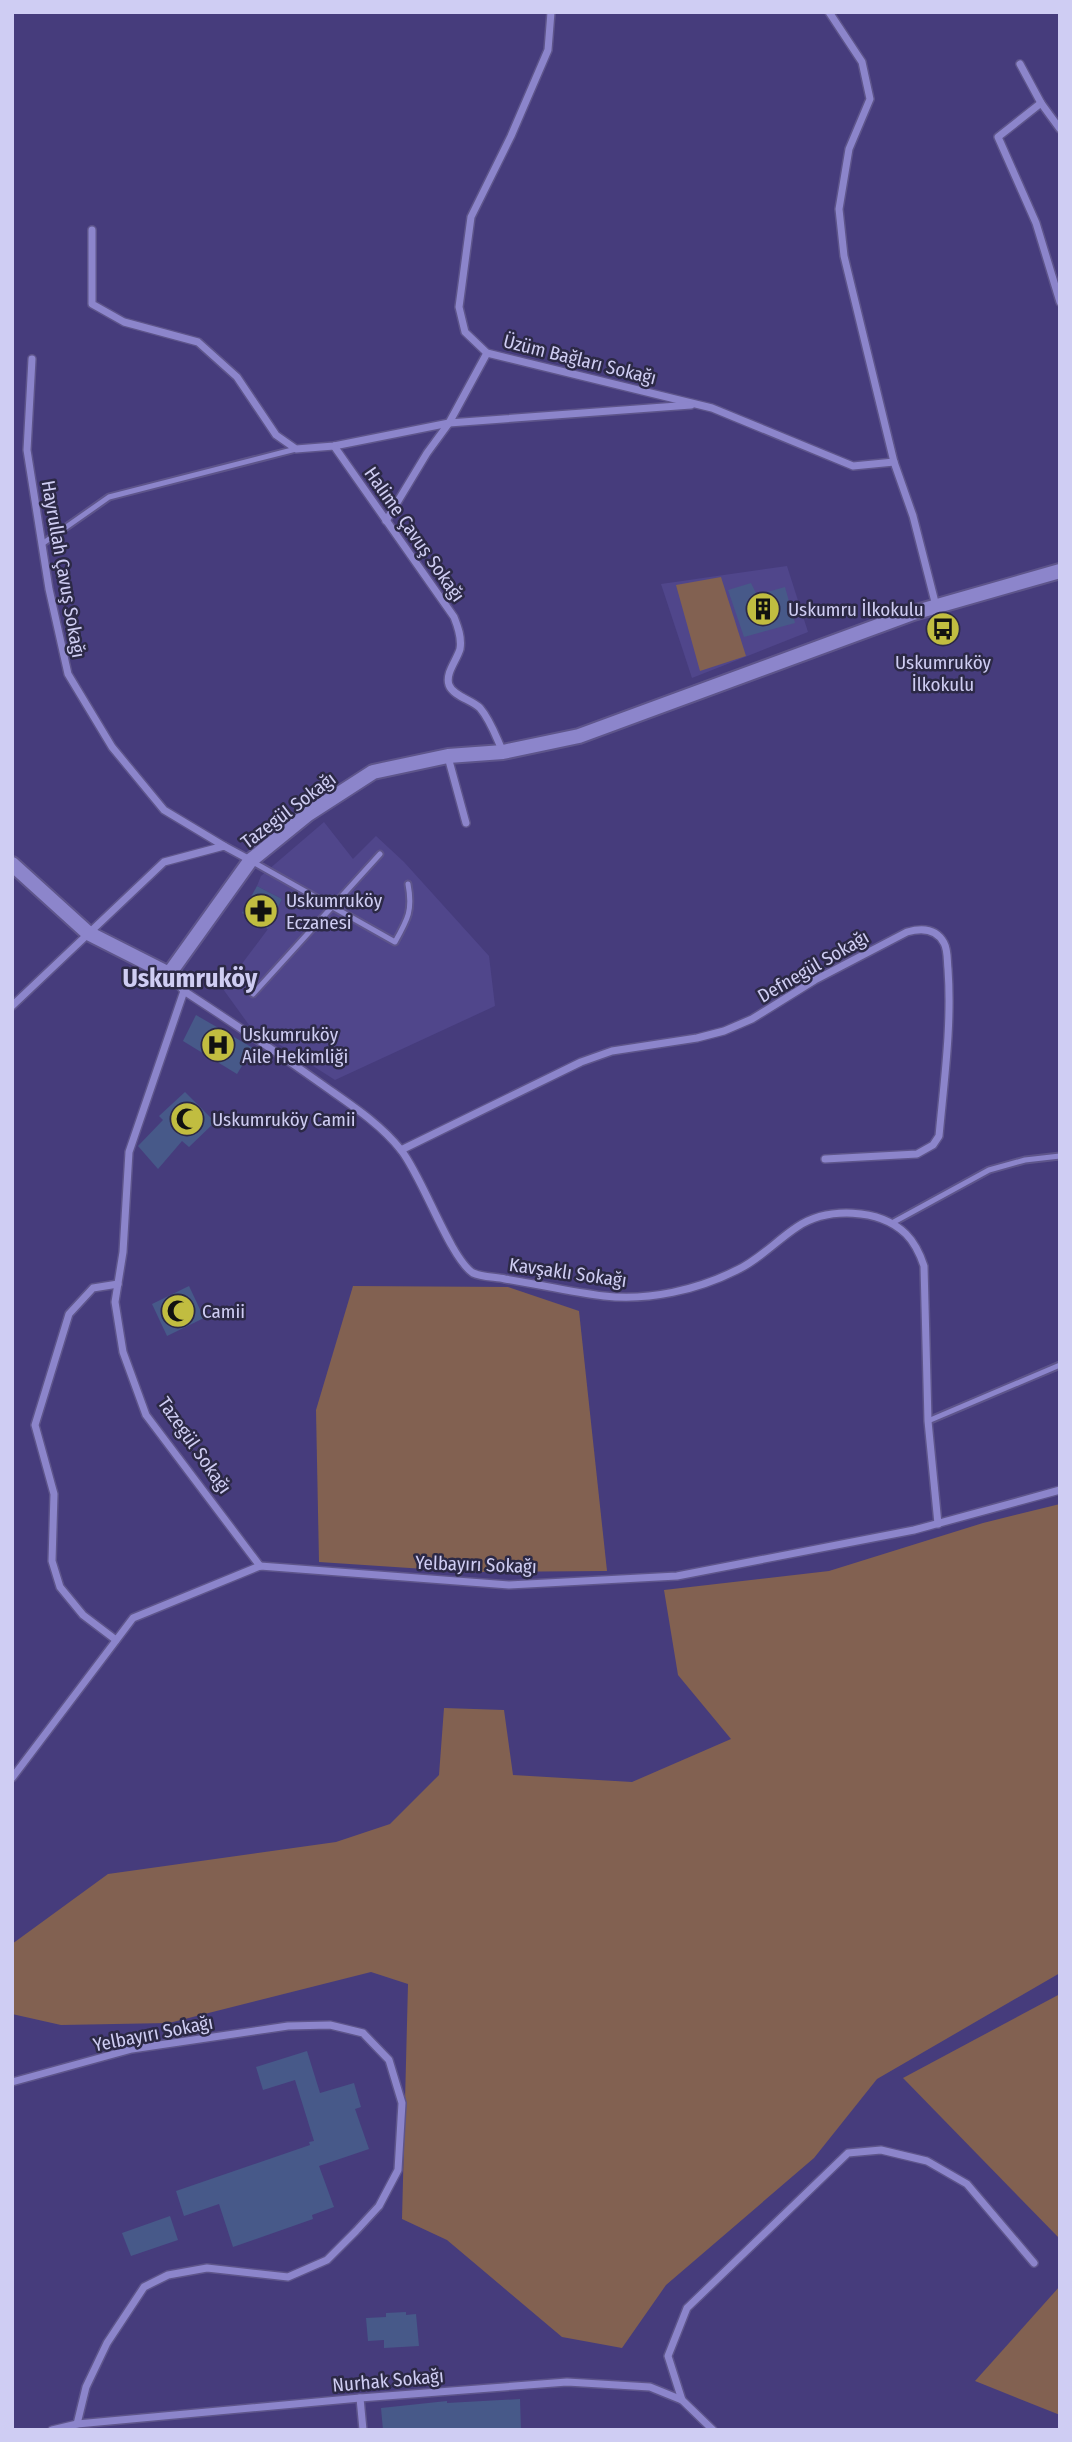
<svg xmlns="http://www.w3.org/2000/svg" width="1072" height="2442" viewBox="0 0 1072 2442" font-family="'Fira Sans Condensed',sans-serif">
  <style>
    .built { fill: #50468b }
    .green { fill: #826151 }
    .building { fill: #475989 }
    .lines { fill: none; stroke-linecap: round; stroke-linejoin: round }
    .lane-casing { stroke: #5e558b; stroke-width: 9 }
    .street-casing { stroke: #5e558b; stroke-width: 10 }
    .secondary-casing { stroke: #5e558b; stroke-width: 18 }
    .lane { stroke: #8c85cb; stroke-width: 5 }
    .street { stroke: #8c85cb; stroke-width: 7 }
    .secondary { stroke: #8c85cb; stroke-width: 14 }
    .labels { text-anchor: middle; stroke-width: 5; stroke-linejoin: round; paint-order: stroke }
    .street-label { font-size: 19px; fill: #cfcdf3; stroke: #2c2946 }
    .poi-label { font-size: 19px; fill: #cfcdf3; stroke: #2c2946; text-anchor: start }
    .district-label { font-size: 26px; font-weight: bold; fill: #cfcdf3; stroke: #2c2946 }
  </style>
  <rect width="100%" height="100%" fill="#463c7c"/>
  <!-- built -->
  <g class="built">
    <path d="M 787,566 L 808,632 L 692,678 L 661,584 Z"/>
    <path d="M 324,822 L 353,859 L 376,836 L 404,862 L 489,956 L 495,1006 L 335,1080 L 249,1025 L 223,989 L 268,929 L 282,899 L 257,886 L 261,876 Z"/>
  </g>
  <!-- green -->
  <g class="green">
    <path d="M 721,577 L 746,656 L 700,671 L 676,585 Z"/>
    <path d="M 353,1286 L 508,1287 L 579,1311 L 607,1571 L 470,1572 L 319,1562 L 316,1410 Z"/>
    <path d="M 1060,1504 L 1060,1973 L 877,2079 L 814,2158 L 666,2285 L 622,2348 L 562,2337 L 447,2240 L 402,2219 L 408,1984 L 371,1972 L 169,2023 L 61,2025 L 12,2014 L 12,1944 L 108,1874 L 336,1842 L 390,1824 L 439,1775 L 444,1708 L 504,1710 L 513,1775 L 632,1782 L 731,1739 L 678,1675 L 664,1590 L 829,1571 L 983,1523 Z"/>
    <path d="M 1060,1994 L 1060,2239 L 903,2078 Z"/>
    <path d="M 1060,2286 L 1060,2415 L 975,2381 Z"/>
  </g>
  <!-- building -->
  <g class="building">
    <path d="M 751,583 L 757,595 L 785,587 L 795,623 L 744,637 L 728,590 Z"/>
    <path d="M 257,886 L 282,899 L 268,929 L 242,913 Z"/>
    <path d="M 196,1015 L 253,1048 L 237,1074 L 183,1041 Z"/>
    <path d="M 185,1092 L 215,1122 L 189,1147 L 182,1141 L 158,1169 L 138,1146 L 163,1120 L 159,1116 Z"/>
    <path d="M 189,1286 L 204,1318 L 167,1336 L 152,1304 Z"/>
    <path d="M 307,2051 L 320,2093 L 354,2083 L 361,2107 L 355,2109 L 369,2149 L 319,2166 L 334,2207 L 312,2215 L 313,2219 L 233,2247 L 219,2204 L 184,2216 L 176,2191 L 310,2145 L 309,2142 L 314,2141 L 295,2080 L 263,2090 L 256,2067 Z"/>
    <path d="M 170,2216 L 178,2240 L 131,2256 L 122,2233 Z"/>
    <path d="M 406,2312 L 406,2315 L 416,2314 L 419,2346 L 384,2348 L 384,2340 L 368,2341 L 366,2318 L 386,2317 L 386,2313 Z"/>
    <path d="M 520,2399 L 521,2430 L 383,2430 L 381,2408 L 447,2401 L 447,2403 Z"/>
  </g>
  <g class="lines">
    <!-- lane casing -->
    <g class="lane-casing">
      <g id="lane">
        <path d="M 42,544 L 109,497 L 296,449"/>
        <path d="M 253,862 L 395,942 C 408,919 413,910 408,884"/>
        <path d="M 253,994 L 380,854"/>
        <path d="M 892,1223 L 989,1170 L 1025,1160 L 1060,1156"/>
        <path d="M 928,1421 L 1060,1365"/>
      </g>
    </g>
    <!-- street casing -->
    <g class="street-casing">
      <g id="street">
        <path d="M 551,12 L 548,50 L 511,136 L 471,217 L 459,307 L 465,332 L 487,353 L 712,408 L 853,466 L 894,462"/>
        <path d="M 829,12 L 862,62 L 870,99 L 849,149 L 839,209 L 844,256 L 894,462 L 913,516 L 936,606"/>
        <path d="M 1020,64 L 1041,103 L 1060,129"/>
        <path d="M 1041,103 L 998,137 L 1036,223 L 1060,302"/>
        <path d="M 92,230 L 92,304 L 124,322 L 198,342 L 237,377 L 276,435 L 296,449 L 334,446 L 449,423 L 691,405"/>
        <path d="M 32,359 L 27,450 L 49,589 L 68,674 L 112,747 L 164,810 L 224,846"/>
        <path d="M 334,446 L 454,617 C 458,627 462,638 460,649 C 457,660 445,673 449,685 C 453,696 472,700 480,708 C 491,721 496,737 503,752"/>
        <path d="M 386,521 L 427,453 L 449,423 L 487,353"/>
        <path d="M 448,757 L 466,823"/>
        <path d="M 169,974 L 184,991 L 129,1152 L 123,1252 L 115,1302 L 123,1352 L 146,1415 L 260,1566"/>
        <path d="M 184,991 C 230,1021 275,1051 320,1083 C 348,1103 380,1123 401,1150 C 423,1178 450,1258 473,1273 C 481,1277 496,1277 505,1279 C 537,1284 571,1292 604,1296 C 649,1301 697,1290 737,1270 C 759,1260 777,1240 797,1227 C 827,1207 879,1208 906,1234 C 915,1243 920,1254 924,1266 L 928,1421 L 938,1524"/>
        <path d="M 12,1006 L 164,862 L 224,846 L 250,860"/>
        <path d="M 401,1150 L 581,1062 L 612,1051 L 697,1038 L 724,1031 L 752,1019 L 815,980 L 907,932 C 921,928 936,928 944,943 C 948,950 947,961 948,969 C 952,1025 944,1081 939,1136 L 933,1145 L 917,1154 L 825,1159"/>
        <path d="M 116,1640 L 83,1615 L 60,1587 L 52,1561 L 54,1494 L 35,1425 L 69,1314 L 93,1288 L 118,1284"/>
        <path d="M 12,1778 L 133,1618 L 260,1566 L 509,1585 L 677,1576 L 914,1530 L 1060,1490"/>
        <path d="M 12,2082 L 132,2049 L 288,2026 L 330,2025 L 363,2033 L 389,2060 L 402,2103 L 398,2170 L 379,2206 L 356,2231 L 327,2260 L 288,2277 L 207,2268 L 168,2275 L 144,2287 L 107,2343 L 86,2387 L 77,2424"/>
        <path d="M 360,2398 L 363,2430"/>
        <path d="M 682,2400 L 668,2356 L 687,2308 L 848,2153 L 881,2150 L 927,2161 L 967,2184 L 1034,2263"/>
        <path d="M 52,2430 L 77,2424 L 360,2398 L 567,2382 L 650,2387 L 682,2400 L 713,2430"/>
      </g>
    </g>
    <!-- secondary casing -->
    <g class="secondary-casing">
      <path id="secondary" d="M 12,864 L 88,933 L 169,974 L 250,861 L 308,814 L 373,772 L 448,756 L 503,752 L 579,736 L 913,613 L 1060,571"/>
    </g>
    <!-- lane -->
    <use href="#lane" class="lane"/>
    <!-- street -->
    <use href="#street" class="street"/>
    <!-- secondary -->
    <use href="#secondary" class="secondary"/>
  </g>
  <!-- icons -->
  <defs>
    <g id="building-disc" transform="scale(1.75)"><circle r="9.5" fill="#c1bd40" stroke="#2c2946"/><path d="M-4-6H4V6H1V3H-1V6H-4ZM-2.5-4.3h1.7v1.8h-1.7ZM.8-4.3h1.7v1.8H.8ZM-2.5-1h1.7V.8h-1.7ZM.8-1h1.7V.8H.8Z" fill="#111"/></g>
    <g id="bus-disc" transform="scale(1.75)"><circle r="9.5" fill="#c1bd40" stroke="#2c2946"/><path d="M-5-6H5V4H4V6H2V4H-2V6H-4V4H-5ZM-3.5-4V0h7V-4ZM-3.5 1.2v1.5H-2V1.2ZM2 1.2v1.5H3.5V1.2Z" fill="#111"/></g>
    <g id="pharmacy-disc" transform="scale(1.75)"><circle r="9.5" fill="#c1bd40" stroke="#2c2946"/><path d="M-2-6h4v4h4v4h-4v4h-4v-4h-4v-4h4Z" fill="#111"/></g>
    <g id="hospital-disc" transform="scale(1.75)"><circle r="9.5" fill="#c1bd40" stroke="#2c2946"/><path d="M-5-5h3v3.5h4V-5h3V5h-3V1.5h-4V5h-3Z" fill="#111"/></g>
    <g id="mosque-disc" transform="scale(1.75)"><circle r="9.5" fill="#c1bd40" stroke="#2c2946"/><path d="M3.5-4.9A6 6 0 1 0 3.5 4.9A5 5 0 1 1 3.5-4.9Z" fill="#111"/></g>
  </defs>
  <g fill-rule="evenodd">
    <use href="#building-disc" x="763" y="609"/>
    <use href="#bus-disc" x="943" y="629"/>
    <use href="#pharmacy-disc" x="261" y="911"/>
    <use href="#hospital-disc" x="218" y="1045"/>
    <use href="#mosque-disc" x="187" y="1119"/>
    <use href="#mosque-disc" x="178" y="1311"/>
  </g>
  <g class="labels">
    <!-- street labels -->
    <g class="street-label">
      <text transform="translate(580 359) rotate(14)" y="7">Üzüm Bağları Sokağı</text>
      <text transform="translate(415 534) rotate(55)" y="7">Halime Çavuş Sokağı</text>
      <text transform="translate(64 569) rotate(80)" y="7">Hayrullah Çavuş Sokağı</text>
      <text transform="translate(288 810) rotate(-37)" y="7">Tazegül Sokağı</text>
      <text transform="translate(813 966) rotate(-30)" y="7">Defnegül Sokağı</text>
      <text transform="translate(568 1272) rotate(8)" y="7">Kavşaklı Sokağı</text>
      <text transform="translate(195 1445) rotate(55)" y="7">Tazegül Sokağı</text>
      <text transform="translate(476 1564) rotate(2)" y="7">Yelbayırı Sokağı</text>
      <text transform="translate(153 2033) rotate(-11)" y="7">Yelbayırı Sokağı</text>
      <text transform="translate(388 2380) rotate(-5)" y="7">Nurhak Sokağı</text>
    </g>
    <!-- poi labels -->
    <g class="poi-label">
      <text x="788" y="616">Uskumru İlkokulu</text>
      <text x="943" y="669" text-anchor="middle">Uskumruköy<tspan x="943" dy="22">İlkokulu</tspan></text>
      <text x="286" y="907">Uskumruköy<tspan x="286" dy="22">Eczanesi</tspan></text>
      <text x="242" y="1041">Uskumruköy<tspan x="242" dy="22">Aile Hekimliği</tspan></text>
      <text x="212" y="1126">Uskumruköy Camii</text>
      <text x="202" y="1318">Camii</text>
    </g>
    <!-- district labels -->
    <g class="district-label">
      <text x="190" y="987">Uskumruköy</text>
    </g>
  </g>
  <!-- border -->
  <rect width="1072" height="2442" fill="none" stroke="#cfcdf3" stroke-width="28"/>
</svg>
